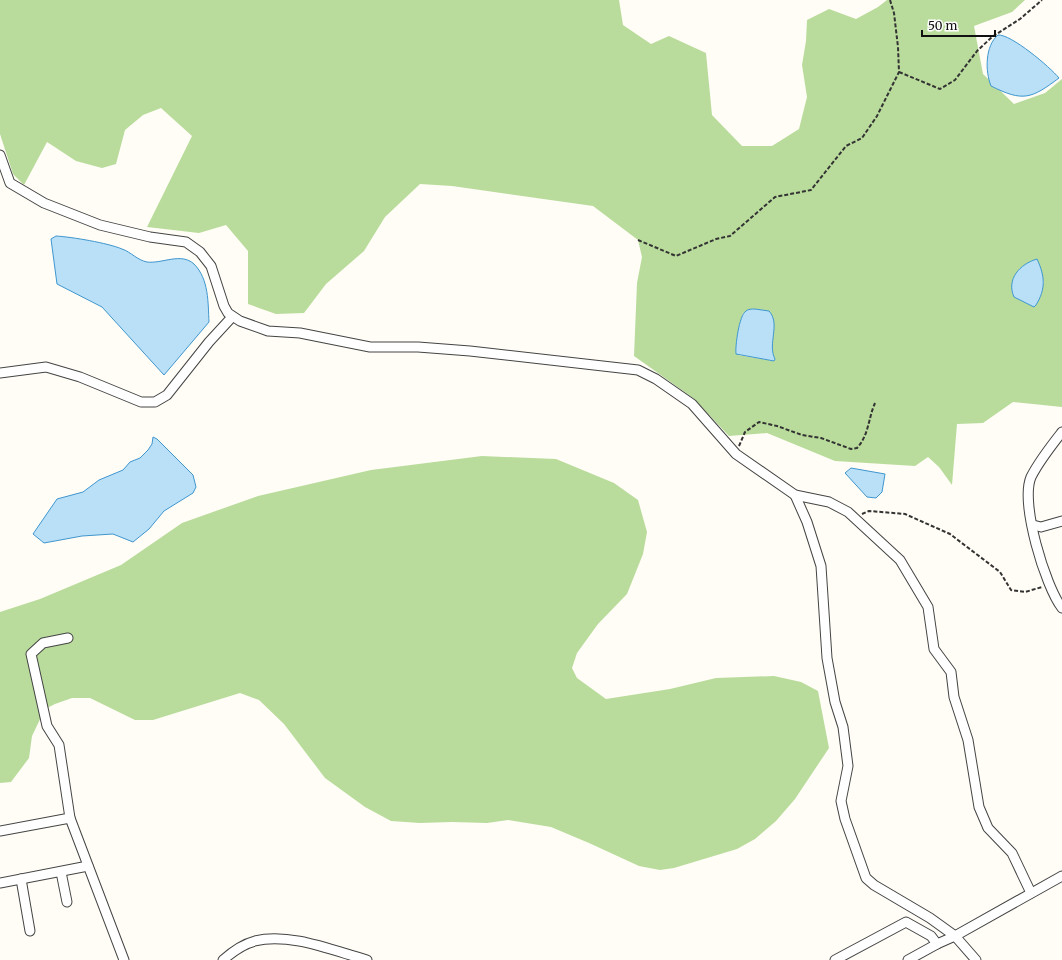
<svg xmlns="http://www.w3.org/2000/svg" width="1062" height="960" viewBox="0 0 1062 960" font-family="Merriweather,serif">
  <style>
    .forest { fill: #b9dc9c; fill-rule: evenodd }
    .water { fill: #b9e0f7; stroke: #3f96cf }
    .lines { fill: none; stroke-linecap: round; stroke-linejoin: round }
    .minor-casing { stroke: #444; stroke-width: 11 }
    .path { stroke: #333; stroke-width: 2; stroke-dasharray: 4 2; stroke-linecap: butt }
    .minor { stroke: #fff; stroke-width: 9 }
  </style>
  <rect width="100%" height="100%" fill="#fffdf5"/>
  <!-- forest -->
  <g class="forest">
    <path d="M 0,0 L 619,0 L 623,25 L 651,44 L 669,36 L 706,53 L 712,115 L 742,146 L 772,146 L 799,129 L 807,97 L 802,65 L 806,41 L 807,20 L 829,9 L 856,19 L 878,7 L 887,0 L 1025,0 L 1012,12 L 974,26 L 983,74 L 1014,104 L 1045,93 L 1062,79 L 1062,407 L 1013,402 L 983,423 L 957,424 L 952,485 L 939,467 L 928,457 L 915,466 L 835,461 L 767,433 L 729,436 L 693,398 L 634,356 L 637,283 L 642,257 L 638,240 L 593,206 L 452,186 L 420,184 L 385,217 L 364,251 L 326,284 L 304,313 L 276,314 L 248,304 L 248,251 L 226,225 L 199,233 L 147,227 L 192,136 L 161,108 L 143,115 L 125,130 L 116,164 L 102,168 L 76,161 L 47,142 L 24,185 L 13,174 L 0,134 ZM 1037,260 L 1044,283 L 1012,289 L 1013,279 ZM 755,309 L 769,311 C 779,331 767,343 775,359 L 774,361 L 738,355 L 736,344 L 743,313 Z"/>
    <path d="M 482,456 L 556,459 L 614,483 L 638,500 L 647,532 L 643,554 L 627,594 L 598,624 L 577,653 L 572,668 L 577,678 L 606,699 L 670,689 L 716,678 L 774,676 L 801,682 L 818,691 L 829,748 L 795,799 L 776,821 L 755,839 L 737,849 L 674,868 L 660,870 L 639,866 L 589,843 L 551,827 L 508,820 L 487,823 L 452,822 L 420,823 L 391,821 L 365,807 L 325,778 L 284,724 L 259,700 L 240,693 L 153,720 L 135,720 L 90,698 L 72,698 L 55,704 L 45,709 L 32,736 L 29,758 L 11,782 L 0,783 L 0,612 L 40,599 L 121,565 L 182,523 L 258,496 L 371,470 Z"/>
  </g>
  <!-- water -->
  <g class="water">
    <path d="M 998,35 C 1011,34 1050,67 1059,78 C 1031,99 1023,102 991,86 C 985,71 985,46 998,35 Z"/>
    <path d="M 56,236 C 72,237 108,243 122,249 C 131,252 137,260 147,262 C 162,264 181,252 194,264 C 209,279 208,303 209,322 L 164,375 L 102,307 L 57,284 L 51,239 Z"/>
    <path d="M 1037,259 C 1045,276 1046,289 1036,305 L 1034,307 L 1014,297 C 1006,279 1020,264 1037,259 Z"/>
    <path d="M 755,309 L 769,311 C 781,324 767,344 775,359 L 774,361 L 736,354 C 735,347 739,315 746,311 C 748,309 752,309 755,309 Z"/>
    <path d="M 153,437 L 157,439 L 193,475 L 196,487 L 193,493 L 164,511 L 149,529 L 133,542 L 113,534 L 82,536 L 44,543 L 33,534 L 57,499 L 83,492 L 99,480 L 123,470 L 130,462 L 140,458 L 148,450 L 152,444 Z"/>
    <path d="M 851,468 L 885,474 L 882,492 L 876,498 L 867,497 L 845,473 Z"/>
  </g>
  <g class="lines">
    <!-- minor casing -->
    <g class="minor-casing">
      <g id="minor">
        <path d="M 0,155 L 10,183 L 44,203 L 100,225 L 150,237 L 186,242 L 200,252 L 211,266 L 224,306 L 228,313 L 240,321 L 268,331 L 300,333 L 370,347 L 418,347 L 470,351 L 638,370 L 656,379 L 692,404 L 736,454 L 795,495 L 829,502 L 848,512 L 900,560 L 928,607 L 934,649 L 951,672 L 954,697 L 968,740 L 979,807 L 988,828 L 1012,853 L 1031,893"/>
        <path d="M 0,373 L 46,367 L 80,377 L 141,402 L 155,402 L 167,395 L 209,342 L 232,317"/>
        <path d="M 1062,432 C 1051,446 1039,461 1031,477 C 1020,503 1045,586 1062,608"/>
        <path d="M 795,495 L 807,522 L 821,566 L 827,658 L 835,702 L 843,727 L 848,766 L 841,801 L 845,819 L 866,878 L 874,885 L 930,918 L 955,936 L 976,960"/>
        <path d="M 1033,525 L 1041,527 L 1062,521"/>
        <path d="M 68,638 L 43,643 L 31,654 L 47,726 L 59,745 L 70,818"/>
        <path d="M 0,831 L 70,818 L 124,960"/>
        <path d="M 61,872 L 67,902"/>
        <path d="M 21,879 L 30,931"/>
        <path d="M 0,883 L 88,866"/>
        <path d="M 223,960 C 232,952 243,944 255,941 C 289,932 334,951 367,960"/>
        <path d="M 835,960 L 906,922 L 931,936 L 937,944"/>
        <path d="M 908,960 L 937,944 L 955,936 L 1062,876"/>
      </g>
    </g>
    <!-- path -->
    <g class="path">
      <path d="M 899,72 L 940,89 L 955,80 L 977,51 L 992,37 L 1020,19 L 1042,0"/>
      <path d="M 638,240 L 676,256 L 716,239 L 730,236 L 775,197 L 811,190 L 846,146 L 862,138 L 877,116 L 899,72 L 898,47 L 894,13 L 890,0"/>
      <path d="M 739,446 L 745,432 L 759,422 L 777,426 L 802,435 L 821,438 L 851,449 L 857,448 C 869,435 868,419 875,403"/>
      <path d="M 862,514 L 869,511 L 905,514 L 950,534 L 1000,572 L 1011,590 L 1025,592 L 1042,587"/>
    </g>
    <!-- minor -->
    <use href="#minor" class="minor"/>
  </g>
  <!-- scale -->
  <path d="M922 30v6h73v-6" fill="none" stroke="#111111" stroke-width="2"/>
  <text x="928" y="30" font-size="12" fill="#111111" stroke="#ffffff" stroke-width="3" paint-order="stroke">50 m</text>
</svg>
